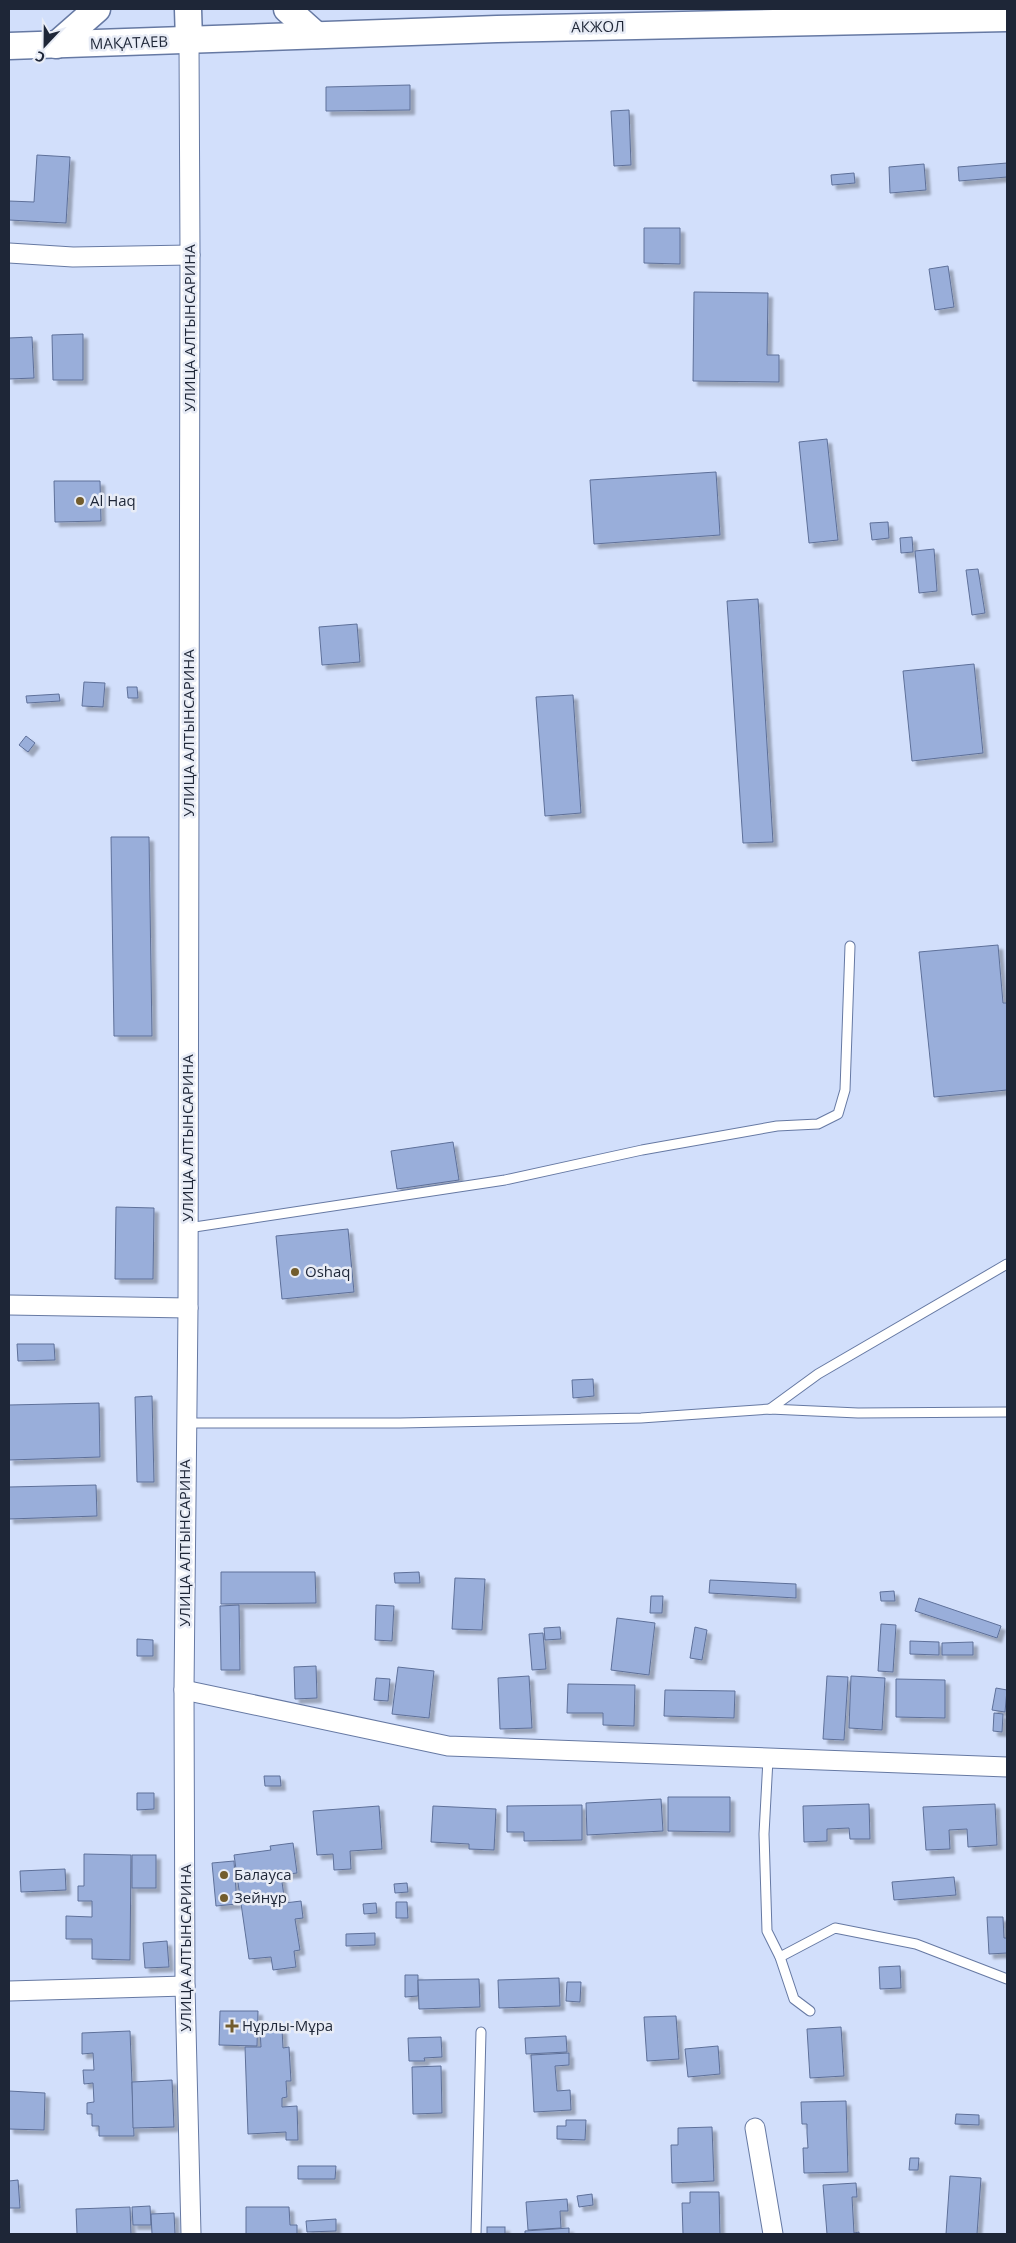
<svg xmlns="http://www.w3.org/2000/svg" width="1016" height="2243" viewBox="0 0 1016 2243" font-family="'Open Sans',sans-serif">
  <style>
    .building { fill: #99aeda; stroke: #5e7099; filter: url(#shadow) }
    .lines { fill: none; stroke-linecap: round; stroke-linejoin: round }
    .service-casing { stroke: #6679a3; stroke-width: 11 }
    .minor-casing { stroke: #6679a3; stroke-width: 21 }
    .secondary-casing { stroke: #6679a3; stroke-width: 29 }
    .service { stroke: #fff; stroke-width: 9 }
    .minor { stroke: #fff; stroke-width: 19 }
    .secondary { stroke: #fff; stroke-width: 26 }
    .poi-dot { fill: #735d2d; stroke: #e8ecf6; stroke-width: 2 }
    .labels { text-anchor: middle; stroke-width: 5; stroke-linejoin: round; paint-order: stroke }
    .street-label { font-size: 15px; fill: #1e2637; stroke: #e8ecf6 }
    .poi-label { font-size: 15px; fill: #1e2637; stroke: #e8ecf6; text-anchor: start }
  </style>
  <defs>
    <filter id="shadow"><feDropShadow dx="4.5" dy="4.5" stdDeviation="1" flood-color="#0004"/></filter>
  </defs>
  <rect width="100%" height="100%" fill="#d2dffb"/>
  <!-- building -->
  <g class="building">
    <path d="M 410,85 L 410,110 L 326,111 L 326,87 Z"/>
    <path d="M 629,110 L 631,165 L 614,166 L 611,111 Z"/>
    <path d="M 37,155 L 70,157 L 66,223 L 9,220 L 9,201 L 34,202 Z"/>
    <path d="M 1007,163 L 1007,177 L 959,181 L 958,167 Z"/>
    <path d="M 924,164 L 926,190 L 890,193 L 889,167 Z"/>
    <path d="M 854,173 L 855,183 L 832,185 L 831,175 Z"/>
    <path d="M 644,228 L 680,228 L 680,264 L 644,263 Z"/>
    <path d="M 948,266 L 954,307 L 935,310 L 929,269 Z"/>
    <path d="M 694,292 L 768,293 L 767,355 L 779,355 L 779,382 L 693,381 Z"/>
    <path d="M 83,334 L 83,380 L 53,380 L 52,335 Z"/>
    <path d="M 32,337 L 34,378 L 9,379 L 9,338 Z"/>
    <path d="M 827,439 L 838,540 L 809,543 L 799,442 Z"/>
    <path d="M 716,472 L 720,535 L 594,544 L 590,480 Z"/>
    <path d="M 54,481 L 100,481 L 101,521 L 55,522 Z"/>
    <path d="M 888,522 L 889,538 L 872,540 L 870,523 Z"/>
    <path d="M 912,537 L 913,552 L 901,553 L 900,538 Z"/>
    <path d="M 934,549 L 937,591 L 919,593 L 915,551 Z"/>
    <path d="M 978,569 L 985,613 L 972,615 L 966,570 Z"/>
    <path d="M 758,599 L 773,842 L 743,843 L 727,601 Z"/>
    <path d="M 357,624 L 360,662 L 322,665 L 319,627 Z"/>
    <path d="M 974,664 L 983,753 L 912,761 L 903,671 Z"/>
    <path d="M 84,682 L 105,683 L 103,707 L 82,706 Z"/>
    <path d="M 127,687 L 137,687 L 138,698 L 128,698 Z"/>
    <path d="M 59,694 L 60,701 L 27,703 L 26,696 Z"/>
    <path d="M 573,695 L 581,813 L 545,816 L 536,697 Z"/>
    <path d="M 26,736 L 35,743 L 28,752 L 19,745 Z"/>
    <path d="M 111,837 L 149,837 L 152,1036 L 114,1036 Z"/>
    <path d="M 998,945 L 1003,1003 L 1007,1003 L 1007,1090 L 934,1097 L 919,952 Z"/>
    <path d="M 453,1142 L 459,1180 L 397,1189 L 391,1151 Z"/>
    <path d="M 116,1207 L 154,1208 L 153,1279 L 115,1279 Z"/>
    <path d="M 348,1229 L 354,1292 L 282,1299 L 276,1236 Z"/>
    <path d="M 17,1344 L 54,1344 L 55,1360 L 18,1361 Z"/>
    <path d="M 593,1379 L 594,1396 L 573,1398 L 572,1380 Z"/>
    <path d="M 152,1396 L 154,1482 L 137,1482 L 135,1397 Z"/>
    <path d="M 99,1403 L 100,1457 L 9,1460 L 9,1405 Z"/>
    <path d="M 96,1485 L 97,1516 L 9,1519 L 9,1487 Z"/>
    <path d="M 221,1572 L 315,1572 L 316,1603 L 221,1604 Z"/>
    <path d="M 419,1572 L 420,1583 L 395,1583 L 394,1573 Z"/>
    <path d="M 455,1578 L 485,1579 L 482,1630 L 452,1629 Z"/>
    <path d="M 710,1580 L 796,1584 L 796,1598 L 709,1593 Z"/>
    <path d="M 894,1591 L 895,1601 L 881,1601 L 880,1592 Z"/>
    <path d="M 651,1596 L 663,1596 L 662,1613 L 650,1613 Z"/>
    <path d="M 919,1598 L 1001,1626 L 997,1638 L 915,1611 Z"/>
    <path d="M 239,1605 L 240,1670 L 221,1670 L 220,1606 Z"/>
    <path d="M 376,1605 L 394,1606 L 392,1641 L 375,1640 Z"/>
    <path d="M 617,1618 L 655,1623 L 649,1675 L 611,1670 Z"/>
    <path d="M 881,1624 L 896,1625 L 893,1672 L 878,1671 Z"/>
    <path d="M 560,1627 L 561,1639 L 545,1640 L 544,1628 Z"/>
    <path d="M 695,1627 L 707,1630 L 702,1660 L 690,1658 Z"/>
    <path d="M 543,1633 L 546,1669 L 532,1670 L 529,1634 Z"/>
    <path d="M 137,1639 L 153,1640 L 153,1656 L 137,1656 Z"/>
    <path d="M 910,1641 L 939,1642 L 939,1655 L 910,1654 Z"/>
    <path d="M 973,1642 L 973,1655 L 942,1655 L 942,1643 Z"/>
    <path d="M 316,1666 L 317,1698 L 295,1699 L 294,1667 Z"/>
    <path d="M 398,1667 L 434,1671 L 429,1718 L 392,1714 Z"/>
    <path d="M 529,1676 L 532,1728 L 500,1729 L 498,1678 Z"/>
    <path d="M 827,1676 L 848,1677 L 844,1740 L 823,1739 Z"/>
    <path d="M 851,1676 L 885,1678 L 882,1730 L 849,1728 Z"/>
    <path d="M 376,1678 L 390,1679 L 388,1701 L 374,1700 Z"/>
    <path d="M 896,1679 L 945,1680 L 945,1718 L 896,1717 Z"/>
    <path d="M 568,1684 L 635,1685 L 634,1726 L 603,1725 L 603,1713 L 567,1713 Z"/>
    <path d="M 996,1688 L 1007,1690 L 1005,1712 L 992,1710 Z"/>
    <path d="M 665,1690 L 735,1691 L 734,1718 L 664,1716 Z"/>
    <path d="M 994,1713 L 1003,1714 L 1002,1732 L 993,1731 Z"/>
    <path d="M 264,1776 L 280,1776 L 281,1786 L 265,1786 Z"/>
    <path d="M 137,1793 L 154,1793 L 154,1809 L 137,1810 Z"/>
    <path d="M 668,1797 L 730,1797 L 730,1832 L 668,1831 Z"/>
    <path d="M 661,1799 L 663,1831 L 587,1835 L 586,1803 Z"/>
    <path d="M 869,1804 L 870,1839 L 850,1839 L 849,1828 L 827,1829 L 827,1841 L 804,1842 L 803,1806 Z"/>
    <path d="M 995,1804 L 997,1845 L 968,1847 L 967,1829 L 949,1830 L 950,1849 L 926,1850 L 923,1807 Z"/>
    <path d="M 582,1805 L 582,1840 L 524,1841 L 524,1832 L 507,1832 L 507,1806 Z"/>
    <path d="M 379,1806 L 382,1849 L 350,1851 L 351,1869 L 334,1870 L 333,1854 L 317,1855 L 313,1811 Z"/>
    <path d="M 433,1806 L 496,1809 L 494,1850 L 469,1849 L 469,1844 L 431,1842 Z"/>
    <path d="M 293,1843 L 297,1873 L 281,1875 L 285,1903 L 301,1901 L 303,1918 L 295,1919 L 300,1950 L 294,1951 L 296,1967 L 273,1970 L 271,1957 L 249,1959 L 234,1855 L 271,1850 L 270,1846 Z"/>
    <path d="M 84,1854 L 131,1855 L 130,1960 L 92,1959 L 92,1939 L 66,1939 L 66,1916 L 92,1917 L 92,1901 L 78,1901 L 78,1886 L 84,1886 Z"/>
    <rect x="132" y="1855" width="24" height="33"/>
    <path d="M 234,1861 L 237,1904 L 216,1906 L 212,1863 Z"/>
    <path d="M 65,1869 L 66,1890 L 21,1892 L 20,1871 Z"/>
    <path d="M 954,1877 L 956,1895 L 894,1900 L 892,1882 Z"/>
    <path d="M 407,1883 L 408,1892 L 395,1893 L 394,1884 Z"/>
    <path d="M 396,1902 L 407,1902 L 408,1918 L 396,1918 Z"/>
    <path d="M 376,1903 L 377,1913 L 364,1914 L 363,1904 Z"/>
    <path d="M 987,1917 L 1003,1917 L 1004,1938 L 1007,1938 L 1007,1953 L 989,1954 Z"/>
    <path d="M 375,1933 L 375,1945 L 346,1946 L 346,1934 Z"/>
    <path d="M 167,1941 L 169,1967 L 145,1968 L 143,1943 Z"/>
    <path d="M 900,1966 L 901,1988 L 880,1989 L 879,1967 Z"/>
    <path d="M 405,1975 L 418,1975 L 418,1996 L 405,1997 Z"/>
    <path d="M 559,1978 L 560,2006 L 499,2008 L 498,1980 Z"/>
    <path d="M 479,1979 L 480,2007 L 419,2009 L 418,1980 Z"/>
    <path d="M 567,1982 L 581,1982 L 580,2002 L 566,2001 Z"/>
    <path d="M 220,2011 L 258,2011 L 257,2046 L 219,2045 Z"/>
    <path d="M 676,2016 L 679,2059 L 647,2061 L 644,2017 Z"/>
    <path d="M 841,2027 L 844,2076 L 810,2078 L 807,2029 Z"/>
    <path d="M 282,2029 L 283,2048 L 289,2047 L 291,2081 L 286,2081 L 287,2097 L 282,2098 L 282,2107 L 297,2106 L 298,2140 L 286,2140 L 286,2132 L 248,2134 L 245,2047 L 261,2047 L 260,2030 Z"/>
    <path d="M 130,2031 L 134,2136 L 99,2136 L 99,2126 L 92,2126 L 92,2114 L 87,2114 L 87,2103 L 94,2102 L 93,2083 L 84,2084 L 83,2070 L 94,2070 L 93,2053 L 82,2054 L 82,2033 Z"/>
    <path d="M 566,2036 L 567,2052 L 526,2054 L 525,2038 Z"/>
    <path d="M 441,2037 L 442,2057 L 424,2058 L 425,2061 L 409,2061 L 408,2038 Z"/>
    <path d="M 718,2046 L 720,2074 L 688,2077 L 685,2049 Z"/>
    <path d="M 569,2053 L 569,2065 L 555,2066 L 557,2091 L 570,2090 L 571,2110 L 534,2112 L 531,2055 Z"/>
    <path d="M 441,2066 L 442,2113 L 413,2114 L 412,2067 Z"/>
    <path d="M 172,2080 L 174,2127 L 133,2128 L 132,2082 Z"/>
    <path d="M 9,2091 L 45,2093 L 44,2130 L 9,2129 Z"/>
    <path d="M 846,2101 L 848,2172 L 804,2173 L 803,2148 L 808,2148 L 807,2133 L 807,2124 L 802,2124 L 801,2102 Z"/>
    <path d="M 956,2114 L 979,2115 L 979,2125 L 955,2124 Z"/>
    <path d="M 566,2120 L 586,2120 L 585,2140 L 557,2139 L 557,2126 L 566,2126 Z"/>
    <path d="M 712,2127 L 714,2181 L 672,2183 L 671,2145 L 678,2145 L 678,2128 Z"/>
    <path d="M 910,2158 L 919,2158 L 918,2170 L 909,2170 Z"/>
    <path d="M 298,2166 L 336,2166 L 335,2179 L 298,2179 Z"/>
    <path d="M 950,2176 L 981,2178 L 977,2234 L 946,2234 Z"/>
    <path d="M 18,2180 L 20,2208 L 9,2208 L 9,2181 Z"/>
    <path d="M 856,2183 L 857,2197 L 852,2197 L 854,2233 L 859,2232 L 859,2234 L 827,2234 L 823,2185 Z"/>
    <path d="M 690,2192 L 719,2192 L 720,2234 L 683,2234 L 682,2203 L 690,2203 Z"/>
    <path d="M 592,2194 L 593,2205 L 579,2207 L 577,2196 Z"/>
    <path d="M 567,2199 L 568,2211 L 560,2211 L 561,2228 L 528,2230 L 526,2202 Z"/>
    <path d="M 150,2206 L 151,2225 L 133,2225 L 132,2207 Z"/>
    <path d="M 130,2207 L 131,2234 L 77,2234 L 76,2209 Z"/>
    <path d="M 246,2207 L 289,2207 L 290,2225 L 297,2225 L 297,2234 L 246,2234 Z"/>
    <path d="M 174,2213 L 175,2234 L 152,2234 L 151,2214 Z"/>
    <path d="M 336,2219 L 336,2231 L 307,2232 L 306,2221 Z"/>
    <rect x="487" y="2227" width="18" height="7"/>
    <path d="M 569,2228 L 569,2234 L 525,2234 L 525,2231 Z"/>
  </g>
  <g class="lines">
    <!-- service casing -->
    <g class="service-casing">
      <g id="service">
        <path d="M 188,1228 L 505,1180 L 642,1150 L 777,1126 L 818,1124 L 838,1114 L 845,1090 L 850,946"/>
        <path d="M 770,1409 L 818,1374 L 1007,1264"/>
        <path d="M 186,1423 L 400,1423 L 641,1418 L 770,1409 L 858,1413 L 1007,1412"/>
        <path d="M 768,1759 L 764,1834 L 767,1931 L 780,1957 L 794,1999 L 810,2011"/>
        <path d="M 780,1957 L 835,1928 L 916,1944 L 1007,1979"/>
        <path d="M 476,2234 L 481,2032"/>
      </g>
    </g>
    <!-- minor casing -->
    <g class="minor-casing">
      <g id="minor">
        <path d="M 189,41 L 190,255 L 188,1308 L 184,1690 L 185,1986 L 191,2234"/>
        <path d="M 9,253 L 73,257 L 190,255"/>
        <path d="M 9,1305 L 188,1308"/>
        <path d="M 184,1690 L 448,1746 L 1007,1767"/>
        <path d="M 9,1991 L 185,1986"/>
        <path d="M 755,2128 L 773,2234"/>
      </g>
    </g>
    <!-- secondary casing -->
    <g class="secondary-casing">
      <g id="secondary">
        <path d="M 188,9 L 189,41"/>
        <path d="M 287,9 L 316,35"/>
        <path d="M 56,45 L 97,9"/>
        <path d="M 9,46 L 497,29 L 1007,18"/>
      </g>
    </g>
    <!-- service -->
    <use href="#service" class="service"/>
    <!-- minor -->
    <use href="#minor" class="minor"/>
    <!-- secondary -->
    <use href="#secondary" class="secondary"/>
  </g>
  <!-- markers -->
  <g class="poi-dot">
    <circle cx="80" cy="501" r="5"/>
    <circle cx="295" cy="1272" r="5"/>
    <circle cx="224" cy="1875" r="5"/>
    <circle cx="224" cy="1898" r="5"/>
    <path d="M229.5 2018.5h5v5h5v5h-5v5h-5v-5h-5v-5h5z"/>
  </g>
  <g class="labels">
    <!-- street labels -->
    <g class="street-label">
      <text transform="translate(598 27) rotate(-1)" y="5">АКЖОЛ</text>
      <text transform="translate(129 43) rotate(-2)" y="5">МАҚАТАЕВ</text>
      <text transform="translate(190 328) rotate(-90)" y="5">УЛИЦА АЛТЫНСАРИНА</text>
      <text transform="translate(189 733) rotate(-90)" y="5">УЛИЦА АЛТЫНСАРИНА</text>
      <text transform="translate(188 1138) rotate(-90)" y="5">УЛИЦА АЛТЫНСАРИНА</text>
      <text transform="translate(185 1543) rotate(-90)" y="5">УЛИЦА АЛТЫНСАРИНА</text>
      <text transform="translate(186 1948) rotate(-90)" y="5">УЛИЦА АЛТЫНСАРИНА</text>
    </g>
    <!-- poi labels -->
    <g class="poi-label">
      <text x="90" y="506">Al Haq</text>
      <text x="305" y="1277">Oshaq</text>
      <text x="234" y="1880">Балауса</text>
      <text x="234" y="1903">Зейнұр</text>
      <text x="242" y="2031">Нұрлы-Мұра</text>
    </g>
  </g>
  <!-- border -->
  <rect width="1016" height="2243" fill="none" stroke="#1e2637" stroke-width="20"/>
  <!-- north arrow -->
  <g transform="translate(45 45) rotate(202)" stroke="#e8ecf6" stroke-width="4" paint-order="stroke">
  <path d="M0-4L9 19L0 12L-9 19Z" fill="#1e2637"/>
  <text y="-8" font-size="14" font-weight="bold" text-anchor="middle" fill="#1e2637">С</text>
  </g>
</svg>
